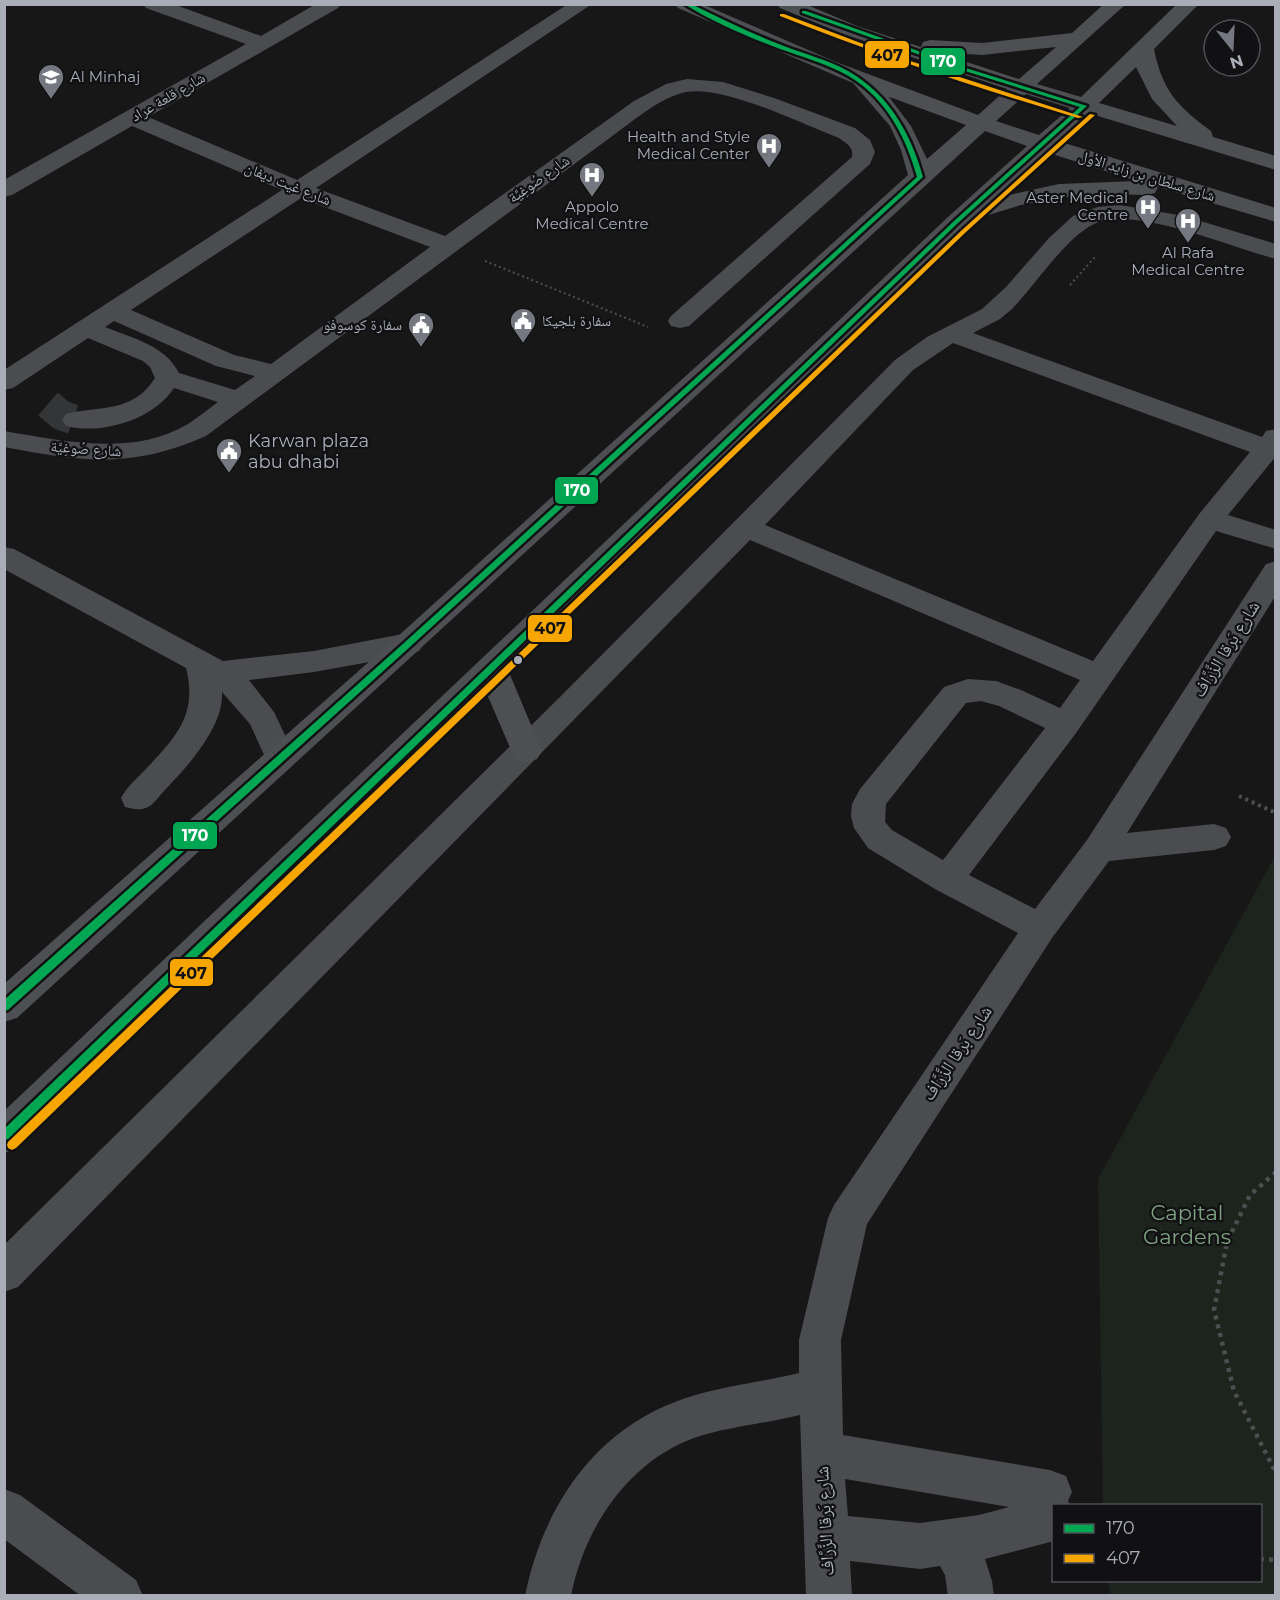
<svg xmlns="http://www.w3.org/2000/svg" width="1280" height="1600" viewBox="0 0 1280 1600" font-family="Montserrat,'Noto Naskh Arabic',sans-serif">
  <style>
    .green { fill: #1d241e }
    .lines { fill: none; stroke-linecap: round; stroke-linejoin: round }
    .minor-tunnel { stroke: #343537; stroke-width: 30; stroke-dasharray: 30 15; stroke-linecap: butt }
    .path-far2 { stroke: #4d4e52; stroke-width: 2; stroke-dasharray: 2 3; stroke-linecap: butt }
    .path-far1 { stroke: #4d4e52; stroke-width: 4; stroke-dasharray: 3 4; stroke-linecap: butt }
    .path { stroke: #4d4e52; stroke-width: 4.5; stroke-dasharray: 4 5; stroke-linecap: butt }
    .minor { fill: #4b4c50; fill-rule: evenodd }
    .major { fill: #4d4f52; fill-rule: evenodd }
    .bus-1-casing { stroke: #111113; stroke-width: 5 }
    .bus-2-casing { stroke: #111113; stroke-width: 5 }
    .bus-1 { fill: #00a651; fill-rule: evenodd }
    .bus-2 { fill: #f7a600; fill-rule: evenodd }
    .bus-dot { fill: #a8adb8; stroke: #111113; stroke-width: 2 }
    .labels { text-anchor: middle; stroke-width: 4.5; stroke-linejoin: round; paint-order: stroke }
    .far-poi-label { font-size: 15px; fill: #a8adb8; stroke: #111113; text-anchor: end }
    .far-street-label { font-size: 15px; fill: #a8adb8; stroke: #111113 }
    .poi-label { font-size: 18px; fill: #a8adb8; stroke: #111113; text-anchor: start }
    .street-label { font-size: 18px; fill: #a8adb8; stroke: #111113 }
    .near-park-label { font-size: 21px; fill: #7fa381; stroke: #111113 }
    .line-badge { stroke: #111113; stroke-width: 2 }
    .badge-label { font-size: 16px; text-anchor: middle; font-weight: bold; fill: #fff }
    .pale-badge-label { font-size: 16px; text-anchor: middle; font-weight: bold; fill: #111 }
  </style>
  <rect width="100%" height="100%" fill="#171717"/>
  <!-- green -->
  <path class="green" d="M 1275,856 L 1275,1595 L 1111,1595 L 1108,1581 L 1260,1580 L 1260,1506 L 1103,1505 L 1098,1179 Z"/>
  <g class="lines">
    <!-- minor-tunnel -->
    <path class="minor-tunnel" d="M 48,404 L 61,415 L 75,420"/>
    <!-- path-far2 -->
    <g class="path-far2">
      <path d="M 485,261 L 648,327"/>
      <path d="M 1070,285 L 1095,257"/>
    </g>
    <!-- path-far1 -->
    <path class="path-far1" d="M 1239,796 L 1276,813"/>
    <!-- path -->
    <g class="path">
      <path d="M 1276,1172 L 1250,1195 L 1227,1242 L 1214,1310 L 1234,1391 L 1276,1473"/>
      <path d="M 1260,1559 L 1276,1560"/>
    </g>
    <!-- minor -->
    <g class="minor">
      <path d="M 143,4 L 173,4 L 261,36 L 316,4 L 341,4 L 338,8 L 148,117 L 297,180 L 568,4 L 592,4 L 316,188 L 445,236 L 634,101 L 666,84 L 687,79 L 723,82 L 774,98 L 855,128 L 870,140 L 875,152 L 870,164 L 689,326 L 680,328 L 671,326 L 668,321 L 671,316 L 852,157 C 854,147 846,143 839,138 C 802,124 724,85 686,92 C 661,97 636,119 615,134 L 206,436 C 131,469 83,462 4,447 L 4,431 C 64,441 133,457 188,424 C 199,417 208,409 218,402 L 174,388 C 153,420 102,435 66,426 L 62,420 L 66,414 C 100,405 132,414 155,378 L 150,367 L 143,361 L 88,338 L 13,388 L 4,390 L 4,370 L 282,190 L 132,126 L 12,195 L 4,197 L 4,180 L 246,44 L 146,8 ZM 301,198 L 430,247 L 271,364 L 234,355 L 131,310 ZM 114,321 L 216,366 L 255,376 L 235,390 L 179,373 C 165,345 132,338 105,327 Z"/>
      <path d="M 1120,205 L 1184,216 L 1276,244 L 1276,259 C 1232,248 1129,202 1090,226 C 1063,242 1035,285 1012,309 L 1000,319 L 973,333 L 1262,437 L 1266,431 L 1276,429 L 1276,456 L 1228,515 L 1276,530 L 1276,549 L 1216,531 L 1076,733 L 969,875 L 1035,909 L 1087,840 L 1266,564 L 1276,561 L 1276,595 L 1127,833 L 1214,824 L 1226,828 L 1231,837 L 1226,846 L 1214,850 L 1109,861 L 1052,938 L 867,1224 L 841,1340 L 843,1435 L 1050,1470 L 1066,1476 L 1072,1492 L 1068,1501 L 1071,1506 L 1054,1506 L 1054,1541 L 985,1559 L 992,1581 L 994,1596 L 948,1596 L 945,1575 L 940,1566 L 920,1569 L 850,1561 L 852,1596 L 806,1596 L 800,1415 C 764,1424 716,1428 684,1442 C 623,1469 583,1533 571,1596 L 525,1596 C 542,1511 591,1434 675,1402 C 714,1387 758,1383 799,1373 L 799,1340 L 828,1218 L 834,1205 L 1018,933 L 935,889 L 868,848 L 854,828 L 851,816 L 852,804 L 860,789 L 944,687 L 968,679 L 996,681 L 1021,690 L 1060,708 L 1080,680 L 750,540 L 18,1287 L 4,1292 L 4,1245 L 558,699 L 895,360 L 927,337 L 982,309 L 1006,287 L 1049,238 L 1073,216 L 1098,207 ZM 953,343 L 1250,452 L 1200,513 L 1093,661 L 765,525 L 913,370 ZM 981,701 L 999,706 L 1045,728 L 943,860 L 892,830 L 885,822 L 886,804 L 966,703 ZM 845,1479 L 1009,1507 L 979,1515 L 920,1523 L 848,1516 Z"/>
      <path d="M 4,547 L 14,549 L 223,661 L 314,651 L 408,633 L 419,637 L 423,644 L 419,651 L 408,655 L 314,672 L 249,680 L 274,712 L 296,758 L 291,766 L 280,770 L 269,766 L 250,724 L 222,692 C 224,727 187,767 164,791 C 159,796 154,804 148,807 C 140,811 133,809 125,807 L 121,798 C 127,787 136,779 145,770 C 176,737 198,715 186,668 L 4,569 Z"/>
      <path d="M 4,1489 L 20,1495 L 136,1580 L 143,1596 L 81,1596 L 4,1539 Z"/>
    </g>
    <!-- major -->
    <path class="major" d="M 675,4 L 702,4 L 836,62 L 978,115 L 1007,89 L 843,34 L 780,8 L 777,4 L 805,4 L 857,26 L 921,47 L 923,42 L 930,40 L 982,43 L 1072,33 L 1104,4 L 1126,4 L 1037,84 L 1081,97 L 1177,4 L 1199,4 L 1154,49 C 1162,90 1178,107 1211,131 L 1213,137 L 1276,156 L 1276,170 L 1088,113 L 1058,141 L 1276,208 L 1276,222 L 1158,187 L 1155,193 L 1147,195 L 1103,194 L 1059,198 L 1021,205 L 972,220 L 508,670 L 542,751 L 537,759 L 526,763 L 515,759 L 486,692 L 18,1148 L 4,1153 L 4,1111 L 948,217 L 1027,146 L 985,131 L 17,1018 L 4,1022 L 4,984 L 397,637 L 908,175 L 901,150 L 890,126 L 853,83 L 678,8 ZM 1056,47 L 1019,79 L 936,52 L 982,55 ZM 1136,67 L 1152,99 L 1177,126 L 1099,103 ZM 1026,94 L 1070,108 L 1039,135 L 996,121 ZM 889,97 L 895,99 L 966,125 L 927,159 L 911,126 ZM 1046,152 L 1137,181 L 1059,184 L 996,198 Z"/>
    <!-- bus-1 casing -->
    <g class="bus-1-casing">
      <g id="bus-1">
        <path d="M 684,4 L 691,4 C 722,19 752,34 784,46 C 805,54 828,60 848,71 C 889,94 911,134 923,177 L 411,646 L 8,1010 L 4,1011 L 4,1000 L 405,642 L 917,177 C 905,133 882,92 841,72 C 821,62 800,56 780,49 C 748,37 713,22 684,4 Z"/>
        <path d="M 802,11 L 806,11 L 969,69 L 1087,106 L 958,223 L 8,1139 L 4,1140 L 4,1129 L 954,221 L 1080,107 L 965,71 L 802,13 Z"/>
      </g>
    </g>
    <!-- bus-2 casing -->
    <g class="bus-2-casing">
      <g id="bus-2">
        <path d="M 780,14 L 784,14 L 895,56 L 1083,117 L 1078,118 C 977,88 878,55 780,16 Z"/>
        <path d="M 1090,114 L 1095,115 L 966,232 L 16,1148 L 12,1150 L 8,1148 L 7,1145 L 8,1142 L 962,230 Z"/>
      </g>
    </g>
    <!-- bus-1 -->
    <use href="#bus-1" class="bus-1"/>
    <!-- bus-2 -->
    <use href="#bus-2" class="bus-2"/>
  </g>
  <!-- icons -->
  <defs>
    <g id="school-pin" transform="scale(1.35)"><path d="M0 17L-7.5 6A9.5 9.5 0 1 1 7.5 6Z" fill="#757880" stroke="#111113"/><path d="M0-5L7-2L0 1L-7-2ZM-4 1L0 2.5L4 1V4Q0 6-4 4Z" fill="#fff"/></g>
    <g id="hospital-pin" transform="scale(1.35)"><path d="M0 17L-7.5 6A9.5 9.5 0 1 1 7.5 6Z" fill="#757880" stroke="#111113"/><path d="M-5-5h3v3.5h4V-5h3V5h-3V1.5h-4V5h-3Z" fill="#fff"/></g>
    <g id="civic-pin" transform="scale(1.35)"><path d="M0 17L-7.5 6A9.5 9.5 0 1 1 7.5 6Z" fill="#757880" stroke="#111113"/><path d="M-.6-6.5H3V-4.5H.6V-3L4-1V1h2V6H-6V1h2V-1L-.6-3ZM-1.2 2.5V6h2.4V2.5Z" fill="#fff"/></g>
  </defs>
  <g fill-rule="evenodd">
    <use href="#school-pin" x="51" y="77"/>
    <use href="#hospital-pin" x="769" y="146"/>
    <use href="#hospital-pin" x="592" y="175"/>
    <use href="#hospital-pin" x="1148" y="207"/>
    <use href="#hospital-pin" x="1188" y="221"/>
    <use href="#civic-pin" x="523" y="321"/>
    <use href="#civic-pin" x="421" y="325"/>
    <use href="#civic-pin" x="229" y="451"/>
  </g>
  <!-- markers -->
  <circle class="bus-dot" cx="518" cy="660" r="5"/>
  <g class="labels">
    <!-- far-poi labels -->
    <g class="far-poi-label">
      <text x="70" y="82" text-anchor="start">Al Minhaj</text>
      <text x="750" y="142">Health and Style<tspan x="750" dy="17">Medical Center</tspan></text>
      <text x="1128" y="203">Aster Medical<tspan x="1128" dy="17">Centre</tspan></text>
      <text x="592" y="212" text-anchor="middle">Appolo<tspan x="592" dy="17">Medical Centre</tspan></text>
      <text x="1188" y="258" text-anchor="middle">Al Rafa<tspan x="1188" dy="17">Medical Centre</tspan></text>
      <text x="542" y="326" text-anchor="start">سفارة بلجيكا</text>
      <text x="402" y="330">سفارة كوسوفو</text>
    </g>
    <!-- far-street labels -->
    <g class="far-street-label">
      <text transform="translate(168 97) rotate(-30)" y="5">شارع قلعة عراد</text>
      <text transform="translate(1147 176) rotate(17)" y="5">شارع سلطان بن زايد الأول</text>
      <text transform="translate(539 179) rotate(-35)" y="5">شارع صُوغِيَّة</text>
      <text transform="translate(288 184) rotate(22)" y="5">شارع غيت ديفان</text>
      <text transform="translate(86 449) rotate(4)" y="5">شارع صُوغِيَّة</text>
    </g>
    <!-- poi labels -->
    <g class="poi-label">
      <text x="248" y="447">Karwan plaza<tspan x="248" dy="21">abu dhabi</tspan></text>
    </g>
    <!-- street labels -->
    <g class="street-label">
      <text transform="translate(1226 649) rotate(-58)" y="6">شارع بَرقا الزَّرَّاف</text>
      <text transform="translate(957 1053) rotate(-56)" y="6">شارع بَرقا الزَّرَّاف</text>
      <text transform="translate(825 1521) rotate(-93)" y="6">شارع بَرقا الزَّرَّاف</text>
    </g>
    <!-- near-park labels -->
    <g class="near-park-label">
      <text x="1187" y="1220">Capital<tspan x="1187" dy="24">Gardens</tspan></text>
    </g>
  </g>
  <g class="line-badge">
    <rect x="864" y="40" width="46" height="29" rx="6" fill="#f7a600"/>
    <rect x="920" y="47" width="46" height="29" rx="6" fill="#00a651"/>
    <rect x="554" y="476" width="45" height="29" rx="6" fill="#00a651"/>
    <rect x="527" y="614" width="46" height="29" rx="6" fill="#f7a600"/>
    <rect x="172" y="821" width="46" height="29" rx="6" fill="#00a651"/>
    <rect x="169" y="958" width="45" height="29" rx="6" fill="#f7a600"/>
  </g>
  <g class="badge-label">
    <text x="943" y="67">170</text>
    <text x="577" y="496">170</text>
    <text x="195" y="841">170</text>
  </g>
  <g class="pale-badge-label">
    <text x="887" y="61">407</text>
    <text x="550" y="634">407</text>
    <text x="191" y="979">407</text>
  </g>
  <!-- border -->
  <rect width="1280" height="1600" fill="none" stroke="#a8adb8" stroke-width="12"/>
  <!-- legend -->
  <rect x="1052" y="1504" width="210" height="78" fill="#111113" stroke="#4d4f55" stroke-width="1.5"/>
  <rect x="1064" y="1524" width="30" height="9" fill="#00a651" stroke="#4d4f55" stroke-width="1.5"/>
  <text x="1106" y="1534" font-size="18" fill="#a8adb8">170</text>
  <rect x="1064" y="1554" width="30" height="9" fill="#f7a600" stroke="#4d4f55" stroke-width="1.5"/>
  <text x="1106" y="1564" font-size="18" fill="#a8adb8">407</text>
  <!-- north arrow -->
  <g transform="translate(1232 48) rotate(162)"><circle r="28" fill="#111113" stroke="#4d4f55" stroke-width="1.5"/>
  <path d="M0-4.5L10 22L0 15L-10 22Z" fill="#757880"/>
  <text y="-9" font-size="16" font-weight="bold" text-anchor="middle" fill="#a8adb8">N</text>
  </g>
</svg>
